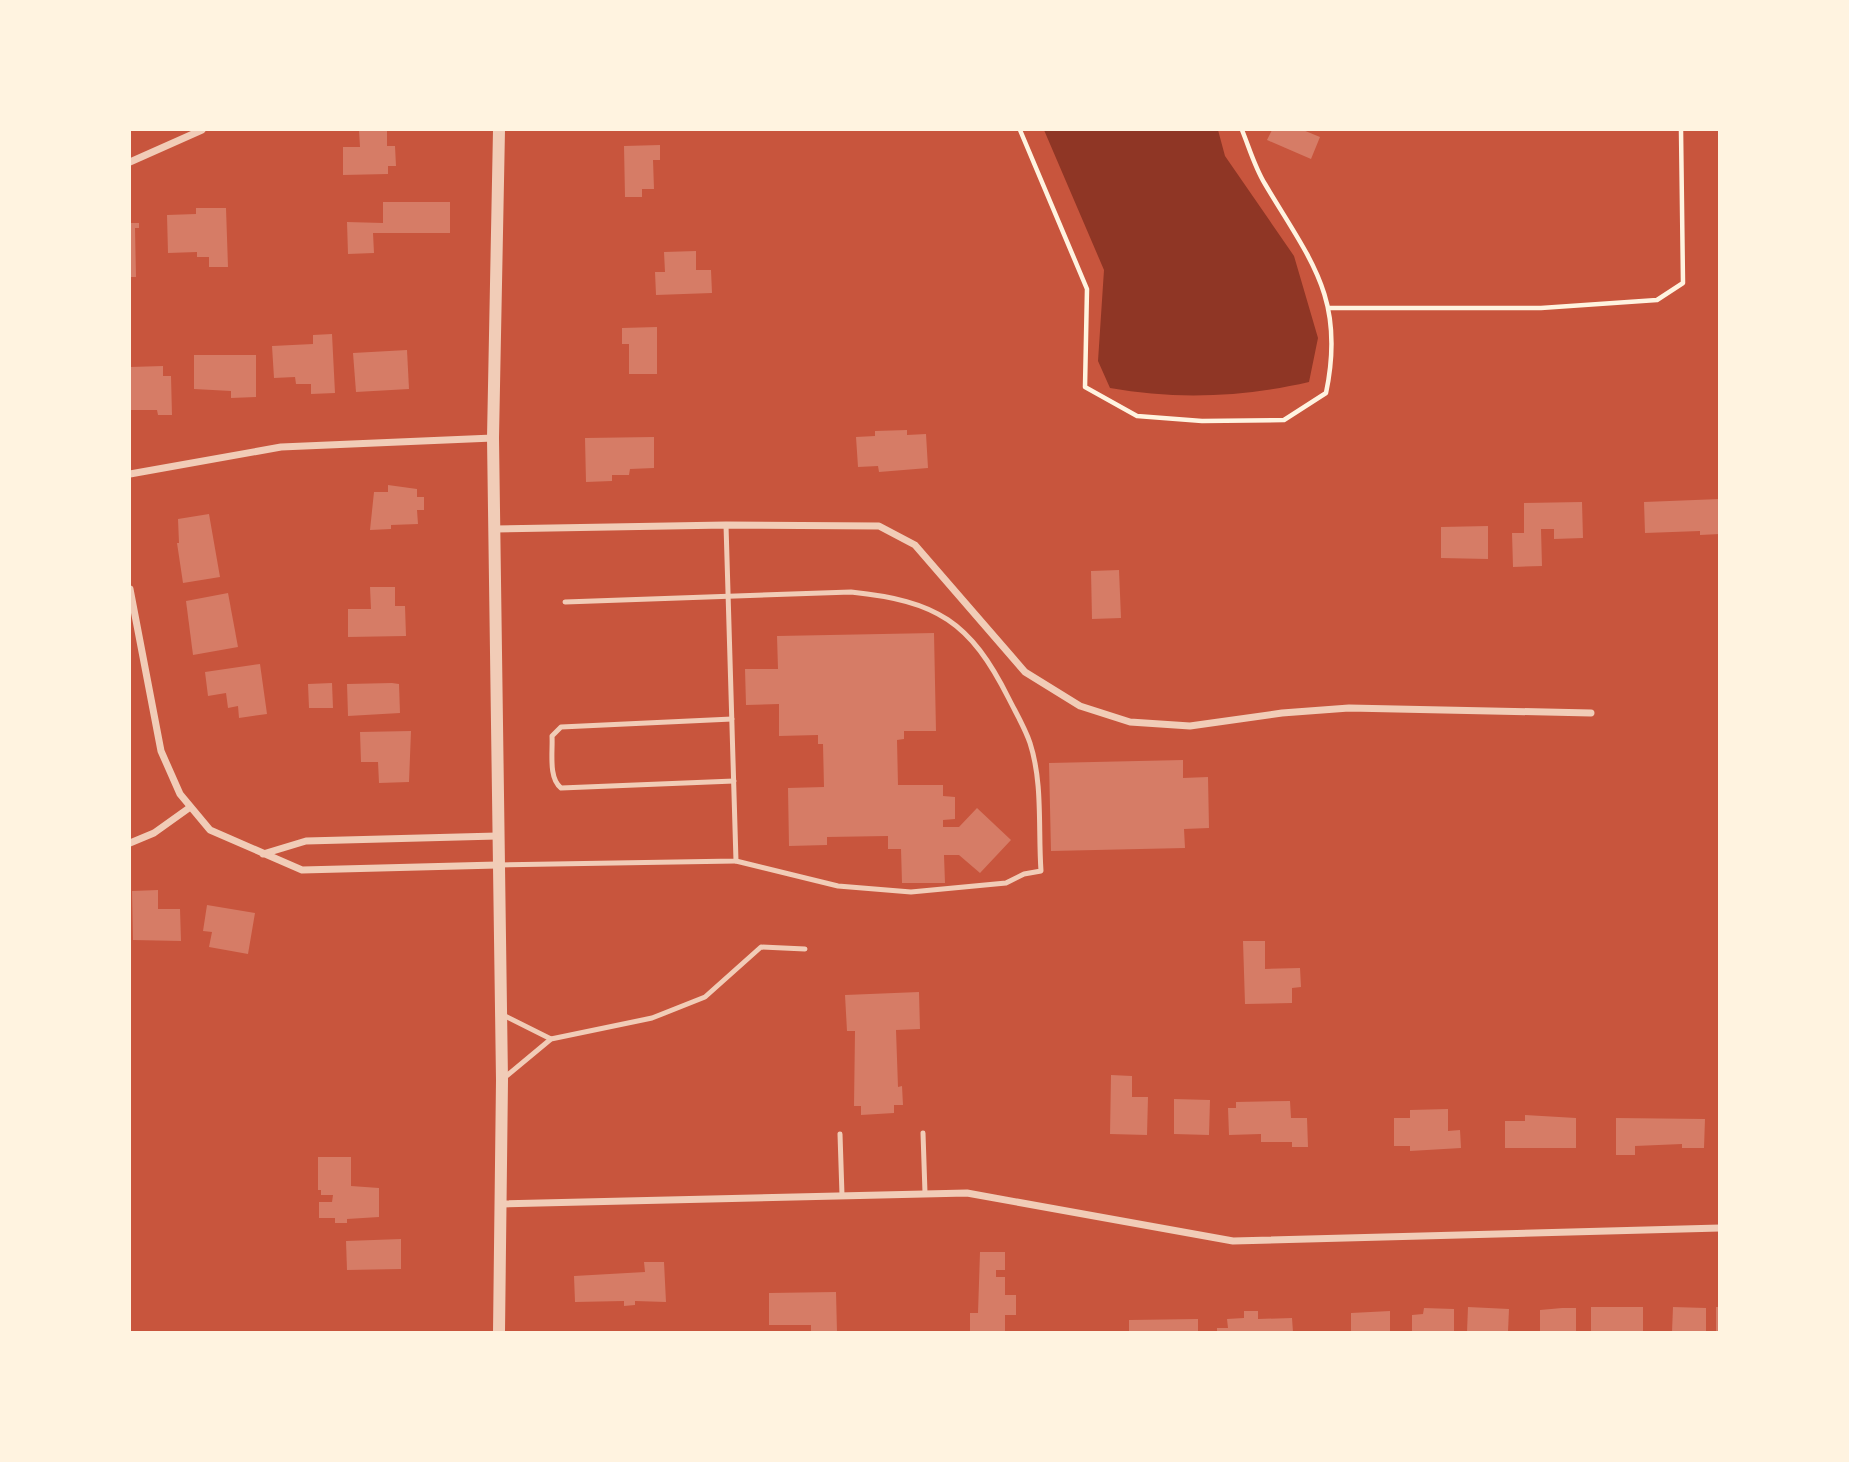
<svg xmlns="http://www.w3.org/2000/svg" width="1849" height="1462" viewBox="0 0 1849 1462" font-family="'Noto Serif',serif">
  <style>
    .water { fill: #8f3625 }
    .building { fill: #d67c66 }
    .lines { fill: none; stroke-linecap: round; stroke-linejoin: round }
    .path { stroke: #fff3e0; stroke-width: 4.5 }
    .service { stroke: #f1ccb7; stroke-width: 5 }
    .minor { stroke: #f1ccb7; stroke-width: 7 }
    .tertiary { stroke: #f1ccb7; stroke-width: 12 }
  </style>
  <rect width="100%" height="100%" fill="#c8553d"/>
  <!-- water -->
  <path class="water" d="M 1044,130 L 1218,130 L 1225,156 L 1294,256 L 1318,338 L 1309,382 C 1244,397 1176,400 1110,388 L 1098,361 L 1104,270 Z"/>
  <!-- building -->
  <g class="building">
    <path d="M 359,130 L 387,130 L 387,146 L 395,146 L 396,166 L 388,166 L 388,174 L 343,175 L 343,147 L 360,147 Z"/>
    <path d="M 1272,130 L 1303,130 L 1320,137 L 1311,159 L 1267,140 Z"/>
    <path d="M 660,145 L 660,160 L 653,160 L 654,189 L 642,189 L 642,197 L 625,197 L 624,146 Z"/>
    <path d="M 383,202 L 450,202 L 450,233 L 373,233 L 374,253 L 348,254 L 347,222 L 383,223 Z"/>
    <path d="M 196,208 L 226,208 L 228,267 L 209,267 L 209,257 L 197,257 L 197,252 L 168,253 L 167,215 L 196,214 Z"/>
    <path d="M 130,223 L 139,223 L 139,228 L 135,228 L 136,277 L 130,277 Z"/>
    <path d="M 696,251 L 696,270 L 711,270 L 712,293 L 656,295 L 655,272 L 665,272 L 664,252 Z"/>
    <path d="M 657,327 L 657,374 L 629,374 L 629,344 L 622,344 L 622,328 Z"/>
    <path d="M 332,334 L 335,393 L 311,394 L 311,384 L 296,384 L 295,377 L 274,378 L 272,346 L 313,344 L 313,335 Z"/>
    <path d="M 407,350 L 409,389 L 356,392 L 353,353 Z"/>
    <path d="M 194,355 L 256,355 L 256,397 L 231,398 L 231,391 L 194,389 Z"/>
    <path d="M 163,366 L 163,376 L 171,376 L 172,415 L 158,415 L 157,410 L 130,410 L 130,367 Z"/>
    <path d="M 907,430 L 907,435 L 926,434 L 928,468 L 879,472 L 878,466 L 858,467 L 856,437 L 875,436 L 875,431 Z"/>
    <path d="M 654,437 L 654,468 L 630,469 L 629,475 L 612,475 L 612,481 L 586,482 L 585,438 Z"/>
    <path d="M 388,485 L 417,489 L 417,497 L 424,497 L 424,510 L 417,510 L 418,524 L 391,525 L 391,529 L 370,530 L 374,492 L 388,492 Z"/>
    <path d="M 1720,499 L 1720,534 L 1700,535 L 1700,531 L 1645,533 L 1644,502 Z"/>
    <path d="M 1582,502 L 1583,538 L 1554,539 L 1554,529 L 1541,529 L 1542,566 L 1513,567 L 1512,533 L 1524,533 L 1524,503 Z"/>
    <path d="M 209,514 L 220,577 L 183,583 L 177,543 L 179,543 L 178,519 Z"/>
    <path d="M 1488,526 L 1488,559 L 1441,558 L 1441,527 Z"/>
    <path d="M 1119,570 L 1121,618 L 1092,619 L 1091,571 Z"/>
    <path d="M 370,587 L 395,587 L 395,606 L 405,606 L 406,636 L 348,637 L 348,609 L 371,609 Z"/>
    <path d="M 228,593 L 238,647 L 193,655 L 186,601 Z"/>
    <path d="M 934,633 L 936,731 L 904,731 L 904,739 L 897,740 L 898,785 L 943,785 L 943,796 L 955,797 L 955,819 L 943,820 L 943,827 L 959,827 L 977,808 L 1011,840 L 980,873 L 959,855 L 944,855 L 945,883 L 902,883 L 901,849 L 888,849 L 888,836 L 827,837 L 827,845 L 789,846 L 788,788 L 824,787 L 823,744 L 818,744 L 818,735 L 779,736 L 779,704 L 746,705 L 745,669 L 778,669 L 777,636 Z"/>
    <path d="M 260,664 L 267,714 L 239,718 L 238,706 L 228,708 L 226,693 L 208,696 L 205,672 Z"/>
    <path d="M 332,683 L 333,708 L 309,708 L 308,684 Z"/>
    <path d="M 392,683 L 399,684 L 400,713 L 348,716 L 347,684 Z"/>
    <path d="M 411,731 L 409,782 L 379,783 L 378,762 L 361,762 L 360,732 Z"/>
    <path d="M 1183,760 L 1183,778 L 1208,777 L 1209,828 L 1184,829 L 1185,848 L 1051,851 L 1049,763 Z"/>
    <path d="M 158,890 L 158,909 L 180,909 L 181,941 L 133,940 L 132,891 Z"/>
    <path d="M 207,905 L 255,913 L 248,954 L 209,947 L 212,932 L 203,931 Z"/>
    <path d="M 1243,941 L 1265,941 L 1265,969 L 1300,968 L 1301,987 L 1292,988 L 1292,1003 L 1245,1004 Z"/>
    <path d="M 919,992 L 920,1029 L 896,1030 L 898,1087 L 902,1086 L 903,1105 L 894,1105 L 894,1113 L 861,1115 L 861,1106 L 854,1106 L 855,1031 L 847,1031 L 845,995 Z"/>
    <path d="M 1111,1075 L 1132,1076 L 1132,1097 L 1148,1097 L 1147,1135 L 1110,1134 Z"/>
    <path d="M 1174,1099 L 1210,1100 L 1209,1135 L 1174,1134 Z"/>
    <path d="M 1290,1101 L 1291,1118 L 1307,1118 L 1308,1147 L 1292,1147 L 1292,1142 L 1261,1142 L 1261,1134 L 1229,1135 L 1228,1108 L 1236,1108 L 1236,1102 Z"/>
    <path d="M 1448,1109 L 1448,1131 L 1460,1130 L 1461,1148 L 1410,1151 L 1410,1146 L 1394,1146 L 1394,1118 L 1410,1118 L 1410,1110 Z"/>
    <path d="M 1525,1115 L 1576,1118 L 1576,1148 L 1505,1148 L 1505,1121 L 1525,1121 Z"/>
    <path d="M 1616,1118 L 1705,1119 L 1704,1148 L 1682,1148 L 1682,1144 L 1635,1146 L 1635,1155 L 1616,1155 Z"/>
    <path d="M 318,1157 L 351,1157 L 351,1186 L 379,1188 L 379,1217 L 347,1219 L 347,1223 L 335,1223 L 335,1218 L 319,1218 L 319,1202 L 332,1202 L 333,1195 L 321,1195 L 321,1190 L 318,1190 Z"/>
    <path d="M 401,1239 L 401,1269 L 347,1270 L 346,1241 Z"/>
    <path d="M 980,1252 L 1005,1252 L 1005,1270 L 996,1270 L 996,1277 L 1005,1277 L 1005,1295 L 1016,1295 L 1016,1315 L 1005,1315 L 1005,1332 L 970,1332 L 970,1313 L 978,1313 Z"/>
    <path d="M 644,1262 L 664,1262 L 666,1302 L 635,1301 L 635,1305 L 624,1306 L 624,1301 L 575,1302 L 574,1276 L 645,1272 Z"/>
    <path d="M 836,1292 L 837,1332 L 811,1332 L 811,1325 L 769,1325 L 769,1293 Z"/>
    <path d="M 1468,1307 L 1509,1309 L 1508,1332 L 1467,1332 Z"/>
    <rect x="1591" y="1307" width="52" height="25"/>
    <path d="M 1673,1307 L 1706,1308 L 1706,1332 L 1672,1332 Z"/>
    <rect x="1716" y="1307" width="4" height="25"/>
    <path d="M 1424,1308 L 1454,1309 L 1454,1332 L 1412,1332 L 1412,1315 L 1423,1314 Z"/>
    <path d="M 1562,1308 L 1576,1308 L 1576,1332 L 1540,1332 L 1540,1310 Z"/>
    <path d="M 1244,1311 L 1258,1311 L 1258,1319 L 1292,1318 L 1293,1332 L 1217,1332 L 1217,1328 L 1228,1328 L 1227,1319 L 1244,1318 Z"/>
    <path d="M 1390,1311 L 1390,1332 L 1351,1332 L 1351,1313 Z"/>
    <path d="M 1198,1319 L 1198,1332 L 1129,1332 L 1129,1320 Z"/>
  </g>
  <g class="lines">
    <!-- path -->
    <g class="path">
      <path d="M 1020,130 L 1087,289 L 1085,387 L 1137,416 L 1202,421 L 1284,420 L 1326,393 C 1346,298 1310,260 1265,184 C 1255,168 1249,147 1242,130"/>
      <path d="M 1329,308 L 1541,308 L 1657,300 L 1683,283 L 1681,130"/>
    </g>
    <!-- service -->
    <g class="service">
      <path d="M 565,602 L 851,592 C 937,601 970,621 1009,699 C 1016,713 1025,728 1030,743 C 1043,783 1038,829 1041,871 L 1024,874 L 1006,883 L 911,892 L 838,886 L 736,861"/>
      <path d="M 732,719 L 561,727 L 552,736 C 553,751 548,778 561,788 L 734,781"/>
      <path d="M 499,865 L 736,861 L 726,525"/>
      <path d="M 503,1015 L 551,1039"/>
      <path d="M 504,1078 L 551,1039 L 652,1018 L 705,997 L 761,947 L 805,949"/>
      <path d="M 923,1133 L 925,1193"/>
      <path d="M 840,1134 L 842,1195"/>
    </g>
    <!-- minor -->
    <g class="minor">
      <path d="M 130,162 L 202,130"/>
      <path d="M 130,474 L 281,447 L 493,438"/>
      <path d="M 495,529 L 726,525 L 879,526 L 915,545 L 1025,672 L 1080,706 L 1130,722 L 1190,726 L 1282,713 L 1349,708 L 1591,713"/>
      <path d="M 130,589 L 161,751 L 180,794 L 210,830 L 302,870 L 497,865"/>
      <path d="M 130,843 L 154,833 L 189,808"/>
      <path d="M 263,854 L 306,841 L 497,836"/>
      <path d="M 502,1204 L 967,1193 L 1233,1241 L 1720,1228"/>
    </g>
    <!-- tertiary -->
    <path class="tertiary" d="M 499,130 L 493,438 L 502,1080 L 499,1332"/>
  </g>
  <!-- border -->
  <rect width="1849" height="1462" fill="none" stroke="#fff3e0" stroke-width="262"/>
</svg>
